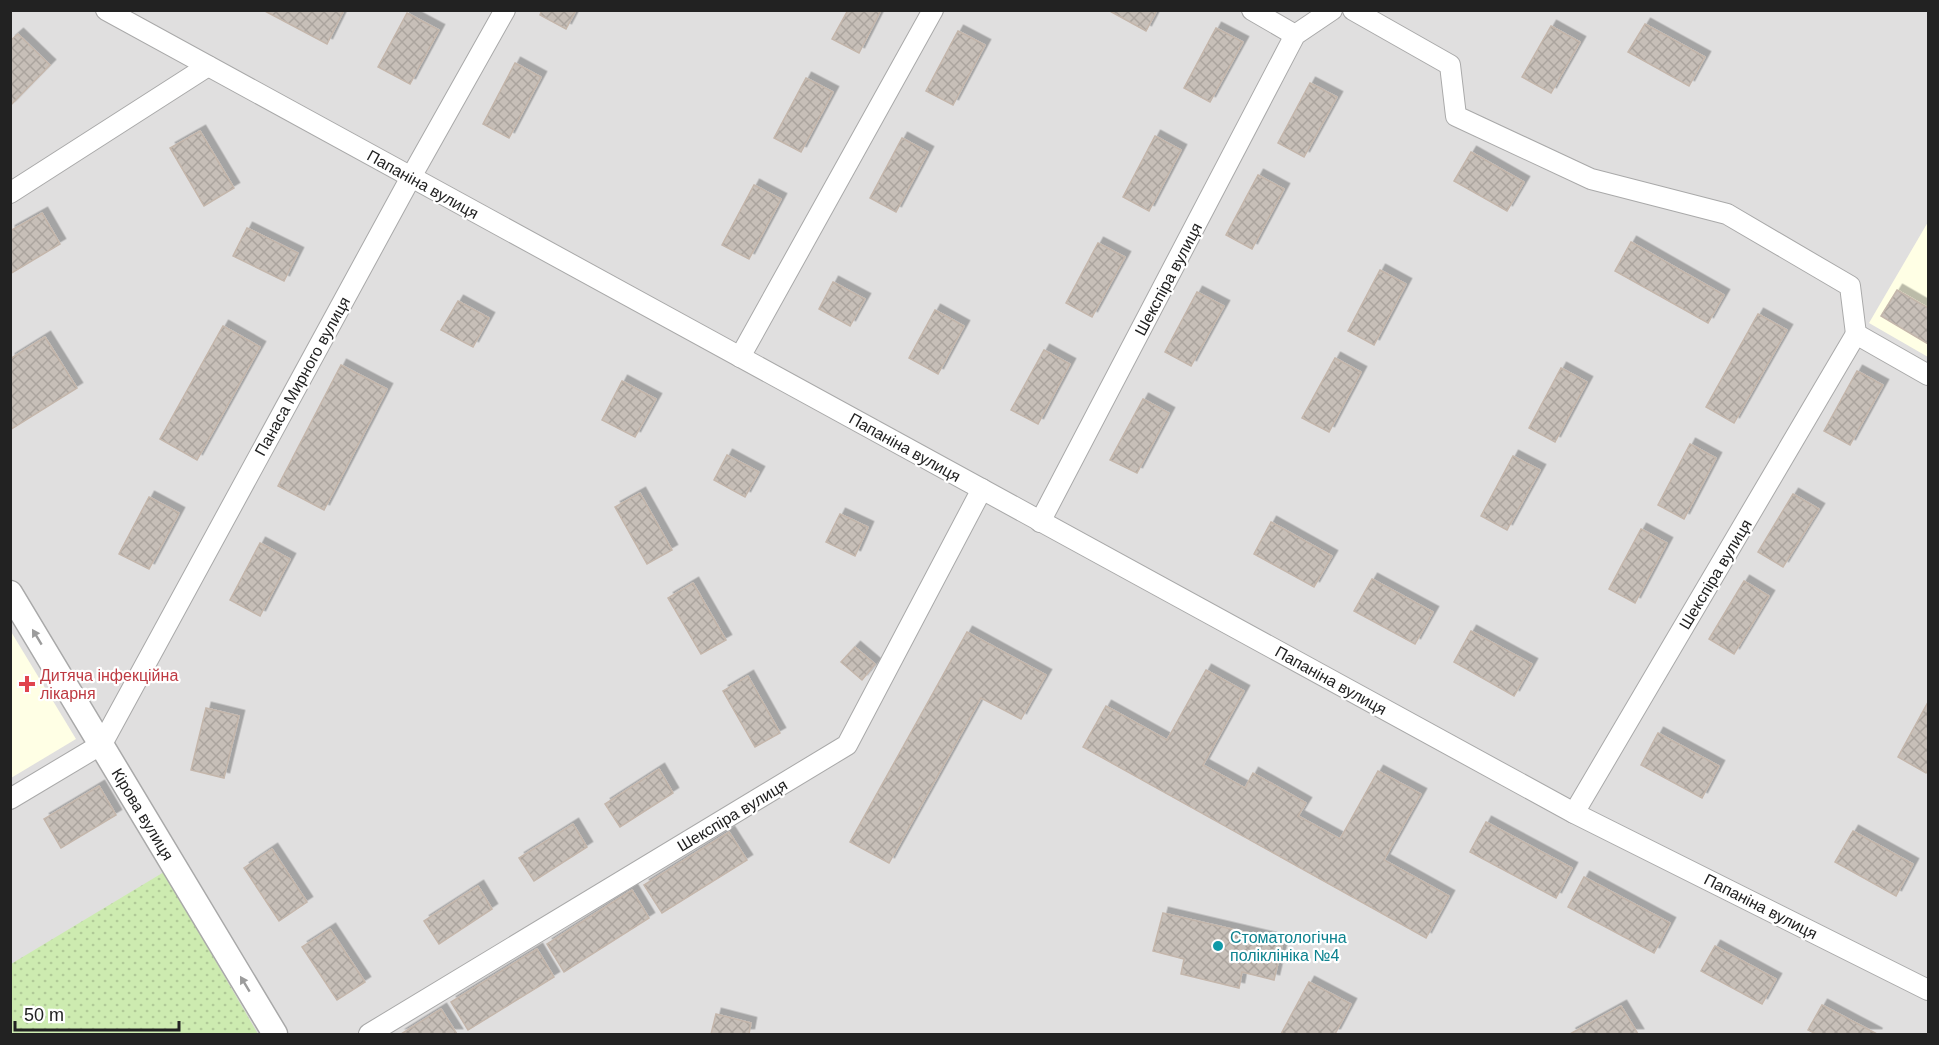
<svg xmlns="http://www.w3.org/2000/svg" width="1939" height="1045" viewBox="0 0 1939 1045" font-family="Arial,sans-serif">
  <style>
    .residential { fill: #e0dfdf }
    .education { fill: #ffffe5 }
    .grass { fill: url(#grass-dots) }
    .building { fill: url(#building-cross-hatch); stroke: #c4b6ab; stroke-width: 1.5; filter: url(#shadow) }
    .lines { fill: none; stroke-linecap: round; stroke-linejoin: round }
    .minor-casing { stroke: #a9a9a9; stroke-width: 22 }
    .tertiary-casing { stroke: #a9a9a9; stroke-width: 27 }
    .minor { stroke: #fff; stroke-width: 20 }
    .tertiary { stroke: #fff; stroke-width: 24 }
    .oneway { fill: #9c9c9c }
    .health-dot { fill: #e0444e; stroke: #fff; stroke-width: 2 }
    .culture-dot { fill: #0f9aa8; stroke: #fff; stroke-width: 2 }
    .labels { text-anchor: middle; stroke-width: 4.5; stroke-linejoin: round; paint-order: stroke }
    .street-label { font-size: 16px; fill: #222; stroke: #fff }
    .health-label { font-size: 16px; fill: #be3a42; stroke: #fff; text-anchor: start }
    .culture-label { font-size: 16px; fill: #0d838f; stroke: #fff; text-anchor: start }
  </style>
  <defs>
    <pattern id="grass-dots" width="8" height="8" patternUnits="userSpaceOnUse" patternTransform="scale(1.5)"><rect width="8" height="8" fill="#cdebb0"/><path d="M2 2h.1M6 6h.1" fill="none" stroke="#b0c997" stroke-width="1.8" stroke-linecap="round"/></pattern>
    <pattern id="building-cross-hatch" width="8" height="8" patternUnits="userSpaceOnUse" patternTransform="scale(1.5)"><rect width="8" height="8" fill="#c7bfb8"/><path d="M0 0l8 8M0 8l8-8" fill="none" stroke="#aba49e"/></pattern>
    <filter id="shadow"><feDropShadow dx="5.5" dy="-5.5" stdDeviation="0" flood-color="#0004"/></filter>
  </defs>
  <rect width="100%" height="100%" fill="#f2efe9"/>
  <!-- residential -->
  <rect class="residential" x="11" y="11" width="1917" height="1023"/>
  <!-- education -->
  <g class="education">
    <path d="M 1928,222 L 1928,357 L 1869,323 Z"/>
    <path d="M 10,630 L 76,739 L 11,778 L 10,778 Z"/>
  </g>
  <!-- grass -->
  <path class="grass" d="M 164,872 L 258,1034 L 11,1034 L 11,964 Z"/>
  <!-- building -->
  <g class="building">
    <path d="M 263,10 L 344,10 L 327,44 Z"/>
    <path d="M 542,10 L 576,10 L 566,29 L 540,15 Z"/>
    <path d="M 848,10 L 881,10 L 859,53 L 832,39 Z"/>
    <path d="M 1108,10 L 1157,10 L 1146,31 Z"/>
    <path d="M 407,13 L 439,30 L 410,84 L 378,67 Z"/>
    <path d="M 1645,24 L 1705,57 L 1689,86 L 1628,52 Z"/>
    <path d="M 1551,26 L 1580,42 L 1551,93 L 1522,77 Z"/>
    <path d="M 1216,28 L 1243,42 L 1210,102 L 1184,88 Z"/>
    <path d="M 958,31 L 985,45 L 953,105 L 926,91 Z"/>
    <path d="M 18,34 L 50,65 L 10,106 L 10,41 Z"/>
    <path d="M 515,63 L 541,77 L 509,138 L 483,124 Z"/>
    <path d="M 806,78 L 833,92 L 801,152 L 774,138 Z"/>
    <path d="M 1310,83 L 1337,97 L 1304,157 L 1278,143 Z"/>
    <path d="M 200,131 L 234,188 L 204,206 L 170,148 Z"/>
    <path d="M 1155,136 L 1181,150 L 1149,211 L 1123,197 Z"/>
    <path d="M 902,138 L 928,152 L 896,212 L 870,198 Z"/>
    <path d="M 1471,152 L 1524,182 L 1507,211 L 1454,181 Z"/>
    <path d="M 1258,175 L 1284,189 L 1252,249 L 1226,235 Z"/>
    <path d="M 754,185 L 781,199 L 749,259 L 722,245 Z"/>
    <path d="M 42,213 L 60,244 L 10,274 L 10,231 Z"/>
    <path d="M 247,228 L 298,253 L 284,281 L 233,256 Z"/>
    <path d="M 1631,242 L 1724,295 L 1708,323 L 1615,271 Z"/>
    <path d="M 1098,243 L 1125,257 L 1092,317 L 1066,303 Z"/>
    <path d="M 1380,270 L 1406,284 L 1374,345 L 1348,331 Z"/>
    <path d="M 833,282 L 865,299 L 850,326 L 819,309 Z"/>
    <path d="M 1897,290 L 1928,308 L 1928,344 L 1881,316 Z"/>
    <path d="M 1197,292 L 1224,306 L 1191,366 L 1165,352 Z"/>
    <path d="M 458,301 L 489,318 L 473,347 L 441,330 Z"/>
    <path d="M 935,310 L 964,326 L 938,374 L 909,358 Z"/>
    <path d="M 1758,314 L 1787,330 L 1734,423 L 1706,407 Z"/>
    <path d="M 223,326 L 260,347 L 197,460 L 160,439 Z"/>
    <path d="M 45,337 L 77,388 L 10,430 L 10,359 Z"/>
    <path d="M 1044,350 L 1070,364 L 1038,424 L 1011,410 Z"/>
    <path d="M 1335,358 L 1361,372 L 1329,432 L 1302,418 Z"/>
    <path d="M 341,365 L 387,389 L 324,510 L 278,486 Z"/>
    <path d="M 1561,368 L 1587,382 L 1555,442 L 1529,428 Z"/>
    <path d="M 1857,371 L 1883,385 L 1850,445 L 1824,431 Z"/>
    <path d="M 622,381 L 656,399 L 635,437 L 602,420 Z"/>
    <path d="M 1143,399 L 1169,413 L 1137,473 L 1110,460 Z"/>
    <path d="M 1690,444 L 1716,458 L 1684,519 L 1658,505 Z"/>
    <path d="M 727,455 L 759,472 L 745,497 L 714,480 Z"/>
    <path d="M 1513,456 L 1540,470 L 1507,530 L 1481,516 Z"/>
    <path d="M 640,493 L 672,550 L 647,564 L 615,507 Z"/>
    <path d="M 1793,494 L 1819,509 L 1783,567 L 1758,552 Z"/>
    <path d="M 149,497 L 179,513 L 149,569 L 119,554 Z"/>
    <path d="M 840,514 L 868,527 L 855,556 L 826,542 Z"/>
    <path d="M 1271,522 L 1332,556 L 1314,587 L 1254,554 Z"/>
    <path d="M 1641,529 L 1667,543 L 1635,603 L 1609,589 Z"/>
    <path d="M 260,543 L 290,559 L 260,616 L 230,600 Z"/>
    <path d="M 1372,579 L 1433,612 L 1415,644 L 1354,611 Z"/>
    <path d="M 1744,581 L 1769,596 L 1734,654 L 1709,639 Z"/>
    <path d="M 693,583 L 726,640 L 701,654 L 668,598 Z"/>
    <path d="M 1471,631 L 1532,664 L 1514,696 L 1454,662 Z"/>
    <path d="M 967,632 L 1046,675 L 1021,719 L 981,698 L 889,863 L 850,842 Z"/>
    <path d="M 855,647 L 875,664 L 862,680 L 841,662 Z"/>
    <path d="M 1206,670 L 1244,691 L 1203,765 L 1245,788 L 1253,773 L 1306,803 L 1298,816 L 1340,839 L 1378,771 L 1421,794 L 1384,860 L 1449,896 L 1426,938 L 1083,747 L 1106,706 L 1167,740 Z"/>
    <path d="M 748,676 L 780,733 L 755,747 L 723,691 Z"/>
    <path d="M 1928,702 L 1928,769 L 1926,773 L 1898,757 Z"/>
    <path d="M 206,708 L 239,716 L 224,778 L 191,770 Z"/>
    <path d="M 1658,733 L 1719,766 L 1702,798 L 1641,765 Z"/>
    <path d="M 659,769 L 673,793 L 620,827 L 605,804 Z"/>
    <path d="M 99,786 L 116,815 L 61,848 L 44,819 Z"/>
    <path d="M 1486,822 L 1572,868 L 1556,898 L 1470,852 Z"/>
    <path d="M 573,824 L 587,847 L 534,881 L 519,858 Z"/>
    <path d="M 1853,831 L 1913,864 L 1896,896 L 1835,862 Z"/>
    <path d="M 729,832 L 747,860 L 662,913 L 644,885 Z"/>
    <path d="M 272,849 L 307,902 L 279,921 L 244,868 Z"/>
    <path d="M 1584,877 L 1670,923 L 1654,953 L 1568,907 Z"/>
    <path d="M 478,886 L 492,909 L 439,944 L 424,921 Z"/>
    <path d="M 632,890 L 649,918 L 564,972 L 547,944 Z"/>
    <path d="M 1163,913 L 1283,941 L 1274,980 L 1242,972 L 1239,988 L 1181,974 L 1184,959 L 1153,951 Z"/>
    <path d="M 330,929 L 365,982 L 337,1000 L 302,947 Z"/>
    <path d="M 1715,946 L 1776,979 L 1762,1004 L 1701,971 Z"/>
    <path d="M 537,949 L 554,977 L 468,1030 L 451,1002 Z"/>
    <path d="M 1309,982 L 1351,1004 L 1335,1034 L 1281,1034 Z"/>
    <path d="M 1822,1005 L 1877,1034 L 1816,1034 L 1808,1030 Z"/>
    <path d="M 1621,1006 L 1638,1034 L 1570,1034 Z"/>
    <path d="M 441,1009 L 457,1034 L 401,1034 Z"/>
    <path d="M 716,1014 L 751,1023 L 749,1034 L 711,1034 Z"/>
  </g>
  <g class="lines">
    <!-- minor casing -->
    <g class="minor-casing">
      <g id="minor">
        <path d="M 106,10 L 1574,813 L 1928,990"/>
        <path d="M 1252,10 L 1295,35"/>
        <path d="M 1353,10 L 1450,65 L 1456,116 L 1591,179 L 1727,214 L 1850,286 L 1856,334"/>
        <path d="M 10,193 L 208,66"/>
        <path d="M 1856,334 L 1928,375"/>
        <path d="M 740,357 L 933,10"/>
        <path d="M 1040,522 L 1295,35 L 1332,10"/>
        <path d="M 10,799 L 102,744 L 411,177 L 505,10"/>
        <path d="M 1574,813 L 1856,334"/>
        <path d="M 369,1034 L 847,745 L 982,489"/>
      </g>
    </g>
    <!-- tertiary casing -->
    <g class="tertiary-casing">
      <path id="tertiary" d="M 10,593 L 275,1034"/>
    </g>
    <!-- minor -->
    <use href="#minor" class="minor"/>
    <!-- tertiary -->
    <use href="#tertiary" class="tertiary"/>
  </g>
  <!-- one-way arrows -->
  <defs><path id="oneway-solid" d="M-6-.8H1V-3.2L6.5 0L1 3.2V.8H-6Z" transform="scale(1.5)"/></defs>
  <g class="oneway">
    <use href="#oneway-solid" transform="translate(37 637) rotate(-121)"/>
    <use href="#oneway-solid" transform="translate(245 984) rotate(-121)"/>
  </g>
  <!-- markers -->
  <path class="health-dot" d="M24 675h6v6h6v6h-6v6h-6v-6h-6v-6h6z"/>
  <circle class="culture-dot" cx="1218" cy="946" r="6"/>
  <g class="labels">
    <!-- street labels -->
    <g class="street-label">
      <text transform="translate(423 184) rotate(29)" y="6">Папаніна вулиця</text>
      <text transform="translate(1168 279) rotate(-62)" y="6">Шекспіра вулиця</text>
      <text transform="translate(302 376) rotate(-61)" y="6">Панаса Мирного вулиця</text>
      <text transform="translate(905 447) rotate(29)" y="6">Папаніна вулиця</text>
      <text transform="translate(1715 574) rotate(-59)" y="6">Шекспіра вулиця</text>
      <text transform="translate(1331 680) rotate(29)" y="6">Папаніна вулиця</text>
      <text transform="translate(143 814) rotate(59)" y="6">Кірова вулиця</text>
      <text transform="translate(732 815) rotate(-31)" y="6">Шекспіра вулиця</text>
      <text transform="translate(1761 906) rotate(27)" y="6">Папаніна вулиця</text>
    </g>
    <!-- health labels -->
    <g class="health-label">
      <text x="40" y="681">Дитяча інфекційна<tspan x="40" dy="18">лікарня</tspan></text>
    </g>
    <!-- culture labels -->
    <g class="culture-label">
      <text x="1230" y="943">Стоматологічна<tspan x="1230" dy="18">поліклініка №4</tspan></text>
    </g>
  </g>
  <!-- border -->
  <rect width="1939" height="1045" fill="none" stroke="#222222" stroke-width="24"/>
  <!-- scale -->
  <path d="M15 1021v9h164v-9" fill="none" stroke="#222222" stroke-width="3"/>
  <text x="24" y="1021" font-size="18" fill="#222222" stroke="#ffffff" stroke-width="4.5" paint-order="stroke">50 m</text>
</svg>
